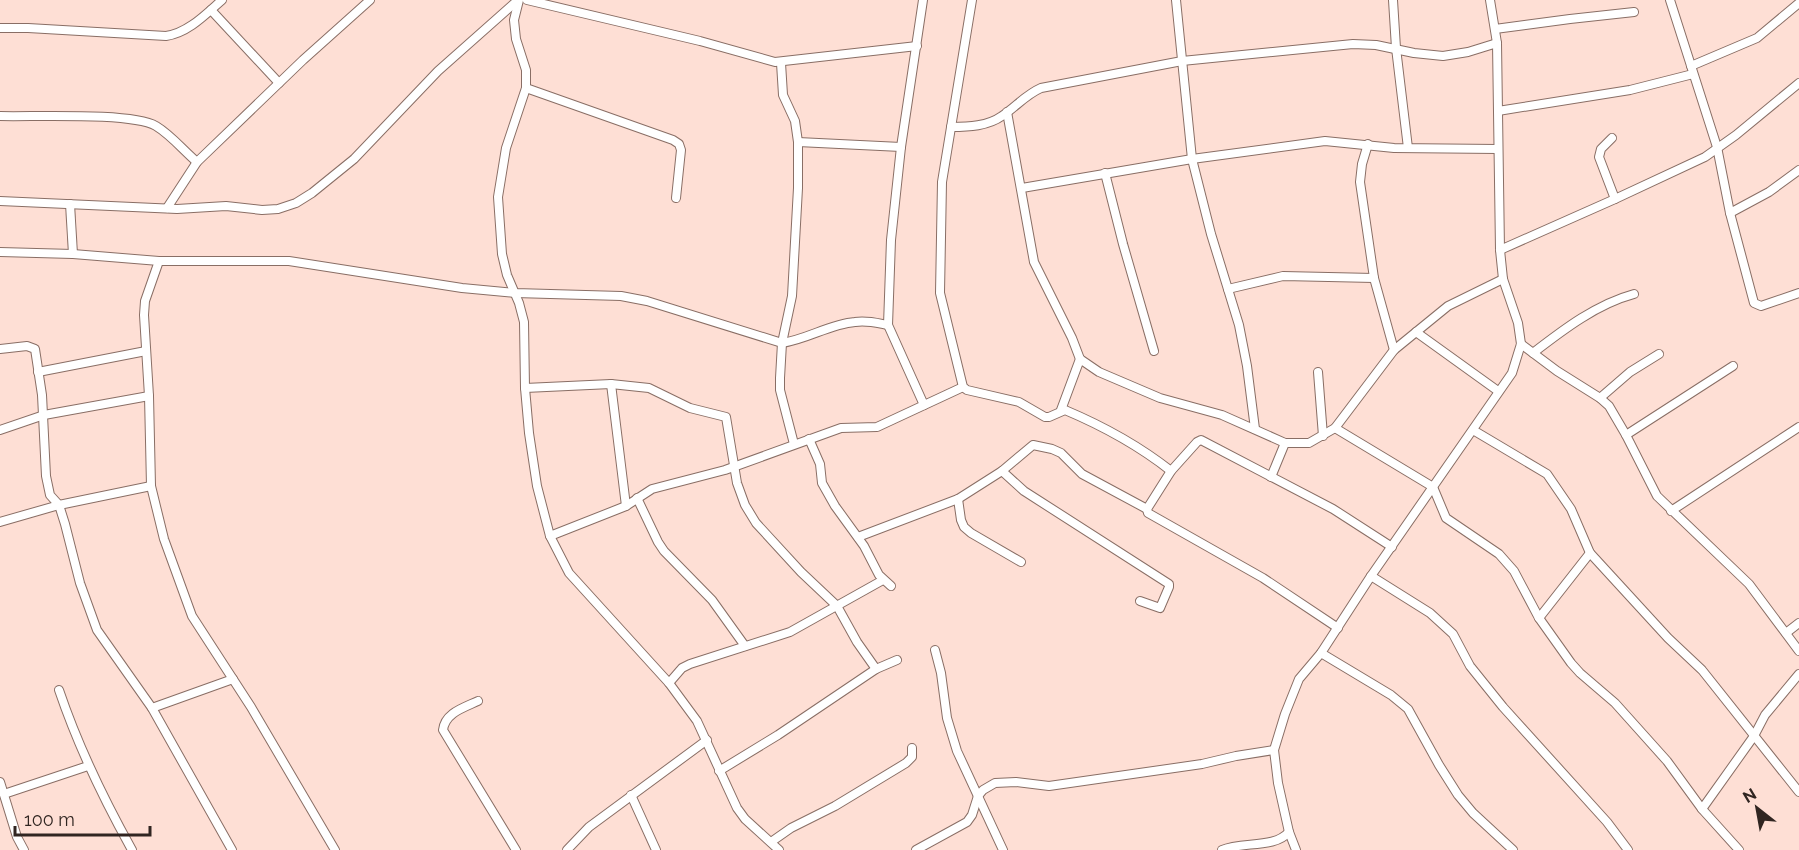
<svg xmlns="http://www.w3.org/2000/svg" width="1799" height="850" viewBox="0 0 1799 850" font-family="Raleway,sans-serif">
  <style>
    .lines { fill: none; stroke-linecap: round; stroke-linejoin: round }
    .street-casing { stroke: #896e65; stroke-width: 10 }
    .street { stroke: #fff; stroke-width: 8 }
  </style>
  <rect width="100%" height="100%" fill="#fedfd5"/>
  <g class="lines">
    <!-- street casing -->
    <g class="street-casing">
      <g id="street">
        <path d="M 519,0 L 514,20 L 516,39 L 526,70 L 526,88 L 506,148 L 498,197 L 502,254 L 507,275 L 519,303 L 524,322 L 525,388 L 529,433 L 537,486 L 550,536 L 569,573 L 669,683 L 697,721 L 737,808 L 745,819 L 779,850"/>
        <path d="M 527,0 L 700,41 L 775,62 L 917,46"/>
        <path d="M 923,0 L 901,147 L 891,240 L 888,325 L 924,405"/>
        <path d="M 972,0 L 942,182 L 940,293 L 963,387 L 967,390 L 1019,402 L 1045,417 L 1049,417 L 1065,410 C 1103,426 1138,445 1171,471"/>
        <path d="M 1176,0 L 1192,159 L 1211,234 L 1239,325 L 1247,366 L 1255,429"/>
        <path d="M 1393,0 L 1396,48 L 1408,148"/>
        <path d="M 1670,0 L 1717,147 L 1730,213 L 1754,303 L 1761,306 L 1799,293"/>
        <path d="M 211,10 L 279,83"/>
        <path d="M 0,28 L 28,28 L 166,36 C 188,33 206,14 222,0"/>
        <path d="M 1495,29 L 1570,19 L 1634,12"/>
        <path d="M 781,63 L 783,95 L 795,121 L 798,142 L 798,188 L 792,296 L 782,343 L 780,378 L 780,390 L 794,444"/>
        <path d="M 1691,66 L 1757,38 L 1799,3"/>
        <path d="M 526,88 L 673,140 L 679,144 L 681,150 L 676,198"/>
        <path d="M 1498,111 L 1630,90 L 1693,74"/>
        <path d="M 1007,112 L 1034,262 L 1072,338 L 1080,359 L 1099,372 L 1160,398 L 1222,415 L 1285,443 L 1309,443 L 1335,428 L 1394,350 L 1448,306 L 1503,279"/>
        <path d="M 0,116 C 33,117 131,112 156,126 C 171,135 184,151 197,162"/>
        <path d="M 951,127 C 969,127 988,126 1002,116 C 1016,107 1025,95 1041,88 L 1182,61 L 1353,44 L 1376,45 L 1414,53 L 1443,56 L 1468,52 L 1497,43"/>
        <path d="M 1612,138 L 1601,149 L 1599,157 L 1615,199"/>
        <path d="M 798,142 L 901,147"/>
        <path d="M 1368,144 L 1362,164 L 1360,182 L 1374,278 L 1394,350"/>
        <path d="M 1105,173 L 1123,244 L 1154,351"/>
        <path d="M 1022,188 L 1192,159 L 1325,141 L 1394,148 L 1498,149"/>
        <path d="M 0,201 L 177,209 L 226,206 L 262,210 L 278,209 L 296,203 L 312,193 L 354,159 L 438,71 L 518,0"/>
        <path d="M 70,204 L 73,254"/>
        <path d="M 167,208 L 197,162 L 303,60 L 370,0"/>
        <path d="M 1730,213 L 1769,192 L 1799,170"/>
        <path d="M 1500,250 L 1615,199 L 1705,157 L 1736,135 L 1799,83"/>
        <path d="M 0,252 L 73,254 L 159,261 L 289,261 L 462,288 L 515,293 L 621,296 L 647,301 L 782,343 C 808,339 830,324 855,322 C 867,320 877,323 888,325"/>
        <path d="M 159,261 L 145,301 L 144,315 L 149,396 L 151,486 L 164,539 L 192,616 L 251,707 L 335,850"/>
        <path d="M 1228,289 L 1283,276 L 1374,278"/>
        <path d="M 1416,332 L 1498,391"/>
        <path d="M 1521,344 L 1557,371 L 1600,398 L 1609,406 L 1626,435 L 1657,496 L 1749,584 L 1799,651"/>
        <path d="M 0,349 L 27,346 L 35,349 L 42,395 L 46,476 L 50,495 L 59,505 L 65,524 L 80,583 L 97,630 L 152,708 L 232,850"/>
        <path d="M 1533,353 C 1564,329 1597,304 1634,294"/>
        <path d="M 38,372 L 146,351"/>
        <path d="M 1318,372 L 1323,436"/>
        <path d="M 611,384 L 626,506"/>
        <path d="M 525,388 L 611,384 L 649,388 L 690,408 L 726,417 L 737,483 L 745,505 L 756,523 L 801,572 L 837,606 L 857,642 L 876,669"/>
        <path d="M 1600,398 L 1630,372 L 1659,354"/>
        <path d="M 1061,410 L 1080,359"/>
        <path d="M 1335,428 L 1433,487 L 1446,518 L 1499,554 L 1514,571 L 1539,618 L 1571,663 L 1580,673 L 1615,703 L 1667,761 L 1702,809 L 1739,850"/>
        <path d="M 0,430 L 44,415 L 149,396"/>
        <path d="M 1473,430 L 1547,474 L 1571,509 L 1590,553 L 1668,638 L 1702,670 L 1799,792"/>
        <path d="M 1626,435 L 1733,366"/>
        <path d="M 809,439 L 820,464 L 822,483 L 835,506 L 864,546 L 879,575 L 891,586"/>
        <path d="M 1002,471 L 1024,491 L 1169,584 L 1169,587 L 1160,608 L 1140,601"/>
        <path d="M 1271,477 L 1285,443"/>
        <path d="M 637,498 L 658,542 L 664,551 L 712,600 L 745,646"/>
        <path d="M 958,499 L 961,520 L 964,527 L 971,533 L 1021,562"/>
        <path d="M 1671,511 L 1799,427"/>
        <path d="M 0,522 L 59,505 L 151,486"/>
        <path d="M 550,536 L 626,506 L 652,489 L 725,470 L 841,428 L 877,427 L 963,387"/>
        <path d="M 858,537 L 958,499 L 1002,471 L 1033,445 L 1052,449 L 1061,453 L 1082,474 L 1147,509"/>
        <path d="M 1371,576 L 1430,613 L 1453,634 L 1470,666 L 1503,707 L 1607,822 L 1628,850"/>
        <path d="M 1539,618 L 1590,553"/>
        <path d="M 1338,628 L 1263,578 L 1148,513 L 1147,509 L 1171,471 L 1197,442 L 1201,440 L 1333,509 L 1392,547"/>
        <path d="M 1786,633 L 1799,623"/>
        <path d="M 935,650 L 941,673 L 947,718 L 957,751 L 1003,850"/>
        <path d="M 1321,653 L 1391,695 L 1408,709 L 1439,765 L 1458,795 L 1473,813 L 1513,850"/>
        <path d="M 669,683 L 682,668 L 690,664 L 790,632 L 883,580"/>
        <path d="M 59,690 C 78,746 103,798 132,850"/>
        <path d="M 478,701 C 463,708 445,713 443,730 L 516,850"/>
        <path d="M 152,708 L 233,679"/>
        <path d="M 719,771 L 778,735 L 876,669 L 897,660"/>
        <path d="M 0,782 L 17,837 L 24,850"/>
        <path d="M 4,794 L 88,766"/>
        <path d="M 631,795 L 656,850"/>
        <path d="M 1702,809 L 1754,736 L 1765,715 L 1799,674"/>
        <path d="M 771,842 L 791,828 L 835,806 L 906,763 L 912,757 L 912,748"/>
        <path d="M 567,850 L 589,827 L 707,740"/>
        <path d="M 916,850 L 967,822 L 972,815 L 978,796 L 983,790 L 995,783 L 1016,782 L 1049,786 L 1202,764 L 1236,756 L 1274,750"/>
        <path d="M 1222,850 C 1242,841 1274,849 1289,832"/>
        <path d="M 1296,850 L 1289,832 L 1278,783 L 1274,750 L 1285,714 L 1299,679 L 1321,653 L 1371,576 L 1512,373 L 1521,344 L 1518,323 L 1503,279 L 1500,250 L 1497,43 L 1490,0"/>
      </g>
    </g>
    <!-- street -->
    <use href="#street" class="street"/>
  </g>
  <!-- north arrow -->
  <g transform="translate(1757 808) rotate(329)" stroke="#fedfd5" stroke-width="4.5" paint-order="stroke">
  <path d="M0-4.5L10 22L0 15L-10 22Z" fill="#302521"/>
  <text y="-9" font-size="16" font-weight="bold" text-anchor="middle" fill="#302521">N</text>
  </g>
  <!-- scale -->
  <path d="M15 826v9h135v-9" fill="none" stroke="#302521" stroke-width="3"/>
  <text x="24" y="826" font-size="18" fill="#302521" stroke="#fedfd5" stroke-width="4.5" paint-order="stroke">100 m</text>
</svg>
